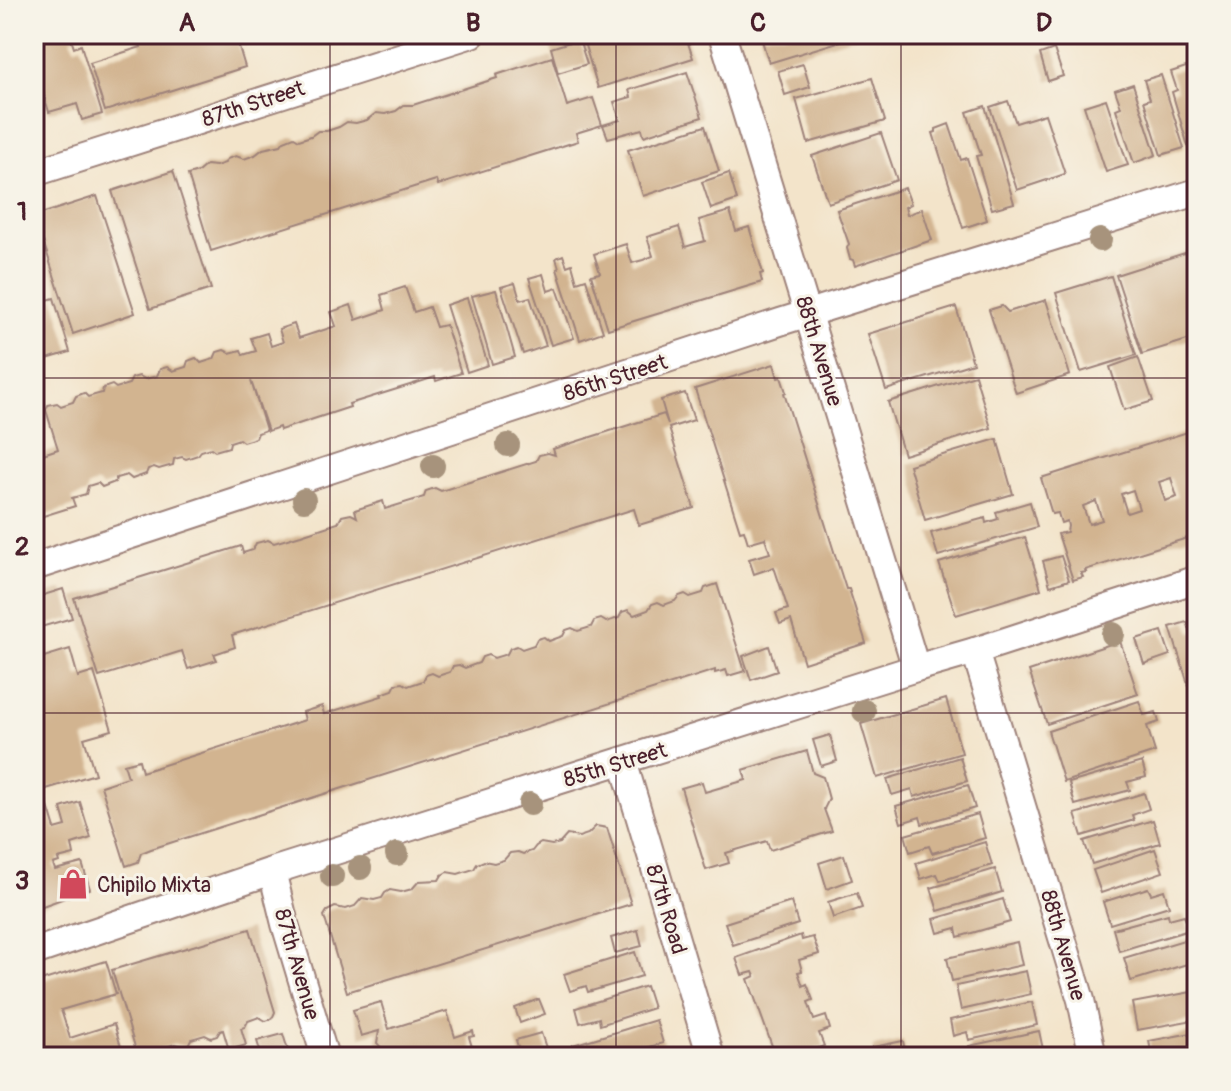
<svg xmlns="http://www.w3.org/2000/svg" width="1231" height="1091" viewBox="0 0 1231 1091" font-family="Pangolin,sans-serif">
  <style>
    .building { fill: #d2b490; fill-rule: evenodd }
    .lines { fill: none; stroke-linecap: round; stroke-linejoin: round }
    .street-casing { stroke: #9e827a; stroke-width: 30 }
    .street { stroke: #fff; stroke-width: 26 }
    .tree { fill: #a7937c }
    .grid { fill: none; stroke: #4a1f2b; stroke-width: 2; stroke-opacity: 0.55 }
    .labels { text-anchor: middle; stroke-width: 6; stroke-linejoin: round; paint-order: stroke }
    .street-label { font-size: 22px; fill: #4a1f2b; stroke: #f7f3e8 }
    .poi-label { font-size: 22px; fill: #4a1f2b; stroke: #f7f3e8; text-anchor: start }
    .neatline { fill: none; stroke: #4a1f2b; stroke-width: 3 }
    .grid-label { font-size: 26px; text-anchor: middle; font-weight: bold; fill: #4a1f2b }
  </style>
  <rect width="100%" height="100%" fill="#f7f3e8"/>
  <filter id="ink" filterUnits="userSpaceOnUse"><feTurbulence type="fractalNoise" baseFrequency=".0125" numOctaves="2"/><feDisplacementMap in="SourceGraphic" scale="16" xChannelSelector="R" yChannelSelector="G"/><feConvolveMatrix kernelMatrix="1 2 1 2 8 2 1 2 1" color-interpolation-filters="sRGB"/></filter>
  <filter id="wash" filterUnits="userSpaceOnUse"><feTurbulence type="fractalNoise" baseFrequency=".006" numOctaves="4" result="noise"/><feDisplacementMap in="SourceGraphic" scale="32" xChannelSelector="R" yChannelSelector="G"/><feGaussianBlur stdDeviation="1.8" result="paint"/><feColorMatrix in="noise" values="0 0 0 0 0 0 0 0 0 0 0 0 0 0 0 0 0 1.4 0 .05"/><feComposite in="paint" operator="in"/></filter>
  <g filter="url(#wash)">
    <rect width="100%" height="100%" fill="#f3e4ca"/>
    <g id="blocks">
      <!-- building -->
      <g class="building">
        <path d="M 34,34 L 74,34 L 75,37 L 71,39 L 74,48 L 81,45 L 102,114 L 82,120 L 77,104 L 49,112 L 34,62 Z"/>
        <path d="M 137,34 L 176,34 L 177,39 L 194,34 L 235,34 L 245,67 L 105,111 L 90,63 L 141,47 Z"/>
        <path d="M 240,34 L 280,34 L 280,35 L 244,46 Z"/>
        <path d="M 599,34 L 685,34 L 693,58 L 598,88 L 583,39 Z"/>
        <path d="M 760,34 L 861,34 L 861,35 L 769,63 Z"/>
        <path d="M 579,39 L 587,64 L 558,73 L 551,48 Z"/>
        <path d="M 1054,49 L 1063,76 L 1048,81 L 1040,54 Z"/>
        <path d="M 552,57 L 567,106 L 593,98 L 602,125 L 576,133 L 578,141 L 438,185 L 436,180 L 211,251 L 188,175 L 198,172 L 206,165 L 216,166 L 225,163 L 227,159 L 236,156 L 244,159 L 255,155 L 263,149 L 281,145 L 284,141 L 294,137 L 299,140 L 311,136 L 318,131 L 327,131 L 339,127 L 347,122 L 356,123 L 367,120 L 376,113 L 385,114 L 396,111 L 404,105 L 413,105 L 497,78 L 496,75 Z"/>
        <path d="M 803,64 L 810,87 L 785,95 L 778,71 Z"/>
        <path d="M 1189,66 L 1197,92 L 1197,143 L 1188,146 L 1172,92 L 1177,90 L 1171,72 Z"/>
        <path d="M 687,72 L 702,117 L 644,136 L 642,129 L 608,138 L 603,125 L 620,120 L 614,102 L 631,97 L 629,90 Z"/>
        <path d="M 1161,75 L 1184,148 L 1161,155 L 1144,101 L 1150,99 L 1144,80 Z"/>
        <path d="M 872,78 L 885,121 L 808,143 L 796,99 Z"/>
        <path d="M 1133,84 L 1156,155 L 1134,163 L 1116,109 L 1121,107 L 1115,90 Z"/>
        <path d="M 1106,99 L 1128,165 L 1106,172 L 1084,106 Z"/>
        <path d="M 1008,101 L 1016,123 L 1045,114 L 1065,174 L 1017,190 L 990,107 Z"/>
        <path d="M 985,106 L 1014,203 L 992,209 L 976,156 L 981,155 L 967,112 Z"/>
        <path d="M 949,124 L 961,160 L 967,158 L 987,220 L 963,228 L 933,133 L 936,132 L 936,129 Z"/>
        <path d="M 705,126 L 719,171 L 643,196 L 628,150 Z"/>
        <path d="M 881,133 L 897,180 L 828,203 L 812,156 Z"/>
        <path d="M 173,171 L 211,289 L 150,309 L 112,191 Z"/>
        <path d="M 729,173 L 737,200 L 711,209 L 702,182 Z"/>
        <path d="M 905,188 L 911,204 L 905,207 L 907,215 L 922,209 L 932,240 L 855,266 L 853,260 L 850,259 L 847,248 L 849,244 L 837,210 Z"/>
        <path d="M 97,196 L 135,313 L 73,334 L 35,216 Z"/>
        <path d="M 730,211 L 736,231 L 749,227 L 763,273 L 760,274 L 762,282 L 608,329 L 591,275 L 600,273 L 594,254 L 626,244 L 632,263 L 643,260 L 653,256 L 647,237 L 679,227 L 685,247 L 705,241 L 699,220 Z"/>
        <path d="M 1197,249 L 1197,337 L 1142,354 L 1116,275 Z"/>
        <path d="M 563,255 L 567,266 L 572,264 L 577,282 L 586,279 L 603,332 L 580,340 L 557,269 L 559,268 L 556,258 Z"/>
        <path d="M 543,274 L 548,291 L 557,288 L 574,338 L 551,345 L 529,278 Z"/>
        <path d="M 1111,276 L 1136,355 L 1081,372 L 1056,293 Z"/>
        <path d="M 515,283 L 520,300 L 530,297 L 546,346 L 523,354 L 501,287 Z"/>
        <path d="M 405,287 L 414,312 L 429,307 L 436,327 L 446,325 L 461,373 L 436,381 L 435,377 L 410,385 L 349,404 L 350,407 L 280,430 L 279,427 L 268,431 L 251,381 L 266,430 L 258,433 L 256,438 L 243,442 L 239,439 L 230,442 L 229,447 L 215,451 L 211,448 L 201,451 L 198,455 L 186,459 L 182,457 L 174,459 L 173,465 L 159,469 L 154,467 L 148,469 L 146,474 L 132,479 L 127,475 L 116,478 L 115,482 L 102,487 L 98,483 L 88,486 L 86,494 L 72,498 L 75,506 L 34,519 L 34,457 L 58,449 L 46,410 L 48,405 L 57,403 L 61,406 L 73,402 L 76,396 L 84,393 L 88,397 L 102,393 L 103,388 L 112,385 L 116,388 L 129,384 L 132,378 L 139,376 L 145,379 L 157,376 L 160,369 L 167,367 L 173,371 L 186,367 L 188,361 L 196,358 L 201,363 L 214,359 L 217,352 L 224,350 L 230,353 L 241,350 L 243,355 L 256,351 L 251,338 L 267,333 L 271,346 L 283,342 L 279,329 L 294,324 L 299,338 L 336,326 L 331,312 L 351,305 L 356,320 L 385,310 L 381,295 Z"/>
        <path d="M 496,290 L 515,357 L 492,364 L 472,296 Z"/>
        <path d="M 54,298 L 70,352 L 37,362 L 34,351 L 34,304 Z"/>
        <path d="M 467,298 L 488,365 L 467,372 L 446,305 Z"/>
        <path d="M 1046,300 L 1070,375 L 1016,393 L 989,310 L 1002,306 L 1008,312 Z"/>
        <path d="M 956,307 L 973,363 L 886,390 L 868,334 Z"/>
        <path d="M 1138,357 L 1153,401 L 1124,410 L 1110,367 Z"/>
        <path d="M 774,364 L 778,378 L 781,377 L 786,392 L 784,393 L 837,561 L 846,589 L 849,589 L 866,643 L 804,663 L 791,620 L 780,624 L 776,613 L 788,609 L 774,567 L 754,574 L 749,559 L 770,553 L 765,538 L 748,543 L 744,530 L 740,531 L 695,389 Z"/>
        <path d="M 975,375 L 991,428 L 904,455 L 888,402 Z"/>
        <path d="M 685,393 L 694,420 L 669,428 L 694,508 L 639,525 L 634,509 L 232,635 L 235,647 L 214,654 L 217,660 L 188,669 L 182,651 L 99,677 L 74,598 L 241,546 L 243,553 L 253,550 L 256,543 L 268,540 L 274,543 L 301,535 L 338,523 L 342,516 L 351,514 L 357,517 L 355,510 L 383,501 L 385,509 L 424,497 L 426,491 L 435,488 L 441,491 L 536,461 L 539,455 L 548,453 L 555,455 L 553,449 L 664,414 L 668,424 L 661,400 Z"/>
        <path d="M 1197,429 L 1197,535 L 1085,570 L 1086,572 L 1081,573 L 1083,577 L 1073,580 L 1058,534 L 1067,532 L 1068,526 L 1067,521 L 1061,523 L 1058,513 L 1052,514 L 1041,478 ZM 1171,478 L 1177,497 L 1165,501 L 1159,482 ZM 1133,490 L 1139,509 L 1127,513 L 1121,494 ZM 1096,501 L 1102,520 L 1089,524 L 1083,506 Z"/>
        <path d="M 997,439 L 1013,494 L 925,520 L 909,465 Z"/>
        <path d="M 1030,502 L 1037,527 L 938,556 L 931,533 L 985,518 L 986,523 L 998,519 L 996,512 Z"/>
        <path d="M 1025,537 L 1041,589 L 956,615 L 939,563 Z"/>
        <path d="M 1061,556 L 1069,580 L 1050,586 L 1043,561 Z"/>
        <path d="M 717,584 L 745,671 L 728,676 L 726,670 L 715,673 L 715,670 L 151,849 L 141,853 L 138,862 L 126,866 L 101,786 L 128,777 L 124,764 L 139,760 L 142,772 L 305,720 L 303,712 L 322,706 L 324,714 L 382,696 L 381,694 L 393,690 L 396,684 L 403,683 L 408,686 L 423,681 L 426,675 L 432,673 L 438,676 L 450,672 L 453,666 L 459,665 L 465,668 L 479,663 L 482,657 L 488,655 L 494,658 L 507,654 L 510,648 L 517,646 L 522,649 L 534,645 L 537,639 L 544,637 L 549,641 L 563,636 L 566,630 L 572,628 L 578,631 L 591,627 L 594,621 L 601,619 L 606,622 L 619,618 L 622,612 L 628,610 L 634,615 L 648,610 L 652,604 L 658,602 L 664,605 L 675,601 L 679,596 L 685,594 L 690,597 L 703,593 L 705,588 Z"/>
        <path d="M 63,589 L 72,618 L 34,629 L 34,598 Z"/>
        <path d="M 1187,622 L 1191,633 L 1197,632 L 1196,709 L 1170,627 Z"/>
        <path d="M 1162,631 L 1170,655 L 1144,664 L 1136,639 Z"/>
        <path d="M 1120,641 L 1138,694 L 1047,724 L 1029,671 Z"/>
        <path d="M 769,646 L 777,671 L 751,680 L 743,656 Z"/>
        <path d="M 70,649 L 78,677 L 94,672 L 112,730 L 84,738 L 95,774 L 43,790 L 55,829 L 66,826 L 61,808 L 80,802 L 91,838 L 72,844 L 74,855 L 58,859 L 59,862 L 53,864 L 55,870 L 82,863 L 90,889 L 34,909 L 34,660 Z"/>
        <path d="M 946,699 L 962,753 L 877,778 L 861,724 Z"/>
        <path d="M 1139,701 L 1144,715 L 1156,712 L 1159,722 L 1147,726 L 1155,752 L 1064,782 L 1048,731 Z"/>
        <path d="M 830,735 L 837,761 L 821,766 L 813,740 Z"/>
        <path d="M 807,751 L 813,773 L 823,777 L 829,799 L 824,809 L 832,831 L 770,850 L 767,841 L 726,853 L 729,863 L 706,870 L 681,788 L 702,782 L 705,792 L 746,780 L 743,770 Z"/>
        <path d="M 960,757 L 967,781 L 914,797 L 912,789 L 892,795 L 887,779 Z"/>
        <path d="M 1142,762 L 1146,777 L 1127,782 L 1130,790 L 1075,805 L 1069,783 Z"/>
        <path d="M 968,785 L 975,808 L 922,824 L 920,817 L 901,823 L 896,806 Z"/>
        <path d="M 1144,793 L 1149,809 L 1132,815 L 1134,820 L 1082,836 L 1075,814 Z"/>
        <path d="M 978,814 L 985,838 L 932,853 L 929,846 L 910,852 L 905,835 Z"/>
        <path d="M 1153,820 L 1160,843 L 1092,864 L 1084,841 Z"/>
        <path d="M 596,826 L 607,828 L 631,904 L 347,992 L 324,916 L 327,911 L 335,907 L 346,909 L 355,906 L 362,898 L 374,900 L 382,898 L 385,893 L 390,890 L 401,892 L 412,889 L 419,881 L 439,880 L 442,875 L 447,872 L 458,874 L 474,869 L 477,864 L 484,861 L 494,863 L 504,860 L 510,853 L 518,852 L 523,854 L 532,851 L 536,846 L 541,843 L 552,845 L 560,843 L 567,835 L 579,837 L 588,834 Z"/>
        <path d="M 985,842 L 992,865 L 940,881 L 937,874 L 921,879 L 916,863 Z"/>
        <path d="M 1155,849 L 1163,872 L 1101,893 L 1093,870 Z"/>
        <path d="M 844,855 L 852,880 L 827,889 L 819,863 Z"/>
        <path d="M 995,869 L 1002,892 L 938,911 L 931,888 Z"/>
        <path d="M 1148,888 L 1151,894 L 1164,890 L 1169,906 L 1110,924 L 1103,902 Z"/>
        <path d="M 857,893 L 862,908 L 833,918 L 828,902 Z"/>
        <path d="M 1003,899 L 1010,922 L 958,937 L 956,928 L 938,933 L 934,919 Z"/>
        <path d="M 791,902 L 798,924 L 733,945 L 725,923 Z"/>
        <path d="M 1168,914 L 1169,919 L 1184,915 L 1189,930 L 1119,951 L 1113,929 Z"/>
        <path d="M 250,929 L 275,1012 L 272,1019 L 266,1021 L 259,1017 L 248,1021 L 245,1027 L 241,1028 L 246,1045 L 229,1050 L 223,1030 L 220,1031 L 217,1036 L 211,1038 L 205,1035 L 191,1039 L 188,1045 L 184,1046 L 175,1044 L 152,1051 L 151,1057 L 138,1057 L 112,970 Z"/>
        <path d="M 638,930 L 642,946 L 615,953 L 611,938 Z"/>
        <path d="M 801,935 L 802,940 L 813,937 L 819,954 L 799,960 L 802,971 L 798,972 L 803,986 L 807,984 L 813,1000 L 808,1002 L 814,1020 L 826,1016 L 830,1029 L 819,1033 L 824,1046 L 794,1057 L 776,1057 L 748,979 L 755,976 L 753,972 L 742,975 L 736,958 Z"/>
        <path d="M 1197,936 L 1197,961 L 1131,981 L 1124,958 Z"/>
        <path d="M 1017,942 L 1022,965 L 952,981 L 947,958 Z"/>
        <path d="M 635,952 L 642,976 L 588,992 L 586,986 L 570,991 L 564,974 Z"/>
        <path d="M 106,961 L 116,994 L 61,1010 L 70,1038 L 114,1024 L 122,1050 L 99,1057 L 34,1057 L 34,983 Z"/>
        <path d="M 1026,971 L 1031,994 L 961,1010 L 956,986 Z"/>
        <path d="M 646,986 L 653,1008 L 600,1025 L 599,1018 L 580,1023 L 576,1008 Z"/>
        <path d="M 1197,991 L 1197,1017 L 1194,1017 L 1194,1020 L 1137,1030 L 1132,1003 Z"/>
        <path d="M 539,999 L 545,1014 L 520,1023 L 515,1008 Z"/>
        <path d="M 381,1002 L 389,1029 L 447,1011 L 455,1037 L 473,1031 L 474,1036 L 469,1037 L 475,1057 L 387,1057 L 384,1051 L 377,1043 L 379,1031 L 361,1036 L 353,1010 Z"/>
        <path d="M 1032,1002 L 1037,1025 L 969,1040 L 967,1032 L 953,1036 L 950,1020 Z"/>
        <path d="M 656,1020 L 663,1043 L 616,1057 L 608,1057 L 607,1053 L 593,1057 L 577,1057 L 573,1045 Z"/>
        <path d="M 1039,1031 L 1044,1054 L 1030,1057 L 971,1057 L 969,1046 Z"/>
        <path d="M 1197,1032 L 1197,1057 L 1152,1057 L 1149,1041 Z"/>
        <path d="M 541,1033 L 547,1051 L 521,1057 L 516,1040 Z"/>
        <path d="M 283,1034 L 290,1057 L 262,1057 L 257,1041 Z"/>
        <path d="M 903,1041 L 906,1057 L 876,1057 L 873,1047 Z"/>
      </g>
    </g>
  </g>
  <g filter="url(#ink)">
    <use href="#blocks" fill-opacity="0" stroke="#9e827a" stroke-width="2"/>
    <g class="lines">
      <!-- street casing -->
      <g class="street-casing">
        <g id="street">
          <path d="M 722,34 L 916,668"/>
          <path d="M 34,173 L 472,34"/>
          <path d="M 34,567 L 780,322 L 1197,192"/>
          <path d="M 975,651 L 1081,1000 L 1093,1057"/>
          <path d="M 623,761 L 711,1057"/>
          <path d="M 272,871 L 285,924 L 325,1057"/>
          <path d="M 34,952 L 272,871 L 916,668 L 975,651 L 1197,579"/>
        </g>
      </g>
      <!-- street -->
      <use href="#street" class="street"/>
    </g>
    <!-- trees -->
    <g class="tree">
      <circle cx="1100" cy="240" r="12"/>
      <circle cx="508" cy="445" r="12"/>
      <circle cx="433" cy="466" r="12"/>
      <circle cx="304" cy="500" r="12"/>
      <circle cx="1113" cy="634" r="12"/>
      <circle cx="864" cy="711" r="12"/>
      <circle cx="530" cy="804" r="12"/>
      <circle cx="397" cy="854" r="12"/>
      <circle cx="360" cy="868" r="12"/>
      <circle cx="332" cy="876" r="12"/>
    </g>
  </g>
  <!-- grid -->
  <path class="grid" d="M 330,34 L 330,1057M 616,34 L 616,1057M 901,34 L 901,1057M 34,378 L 1197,378M 34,713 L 1197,713"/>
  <!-- icons -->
  <defs>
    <g id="shop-bare" transform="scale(2.4)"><path d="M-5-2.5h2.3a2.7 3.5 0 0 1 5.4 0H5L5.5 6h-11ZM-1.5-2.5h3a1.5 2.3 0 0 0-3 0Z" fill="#d1495b" stroke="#f7f3e8" stroke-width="2.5" paint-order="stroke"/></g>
  </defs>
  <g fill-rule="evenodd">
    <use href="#shop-bare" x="73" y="884"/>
  </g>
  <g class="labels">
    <!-- street labels -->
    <g class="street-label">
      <text transform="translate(253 103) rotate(-18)" y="8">87th Street</text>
      <text transform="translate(820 351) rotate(73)" y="8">88th Avenue</text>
      <text transform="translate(615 377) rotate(-18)" y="8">86th Street</text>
      <text transform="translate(615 764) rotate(-17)" y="8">85th Street</text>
      <text transform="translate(667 909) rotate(73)" y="8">87th Road</text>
      <text transform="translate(1064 945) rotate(74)" y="8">88th Avenue</text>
      <text transform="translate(298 964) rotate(74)" y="8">87th Avenue</text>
    </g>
    <!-- poi labels -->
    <g class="poi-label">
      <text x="97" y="892">Chipilo Mixta</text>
    </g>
  </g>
  <!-- margin -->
  <rect width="1231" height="1091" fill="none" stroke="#f7f3e8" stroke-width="88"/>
  <rect x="44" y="44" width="1143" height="1003" class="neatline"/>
  <g class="grid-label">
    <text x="187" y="31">A</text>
    <text x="473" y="31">B</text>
    <text x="758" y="31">C</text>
    <text x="1044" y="31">D</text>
    <text x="22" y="220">1</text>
    <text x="22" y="555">2</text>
    <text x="22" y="889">3</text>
  </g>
</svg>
